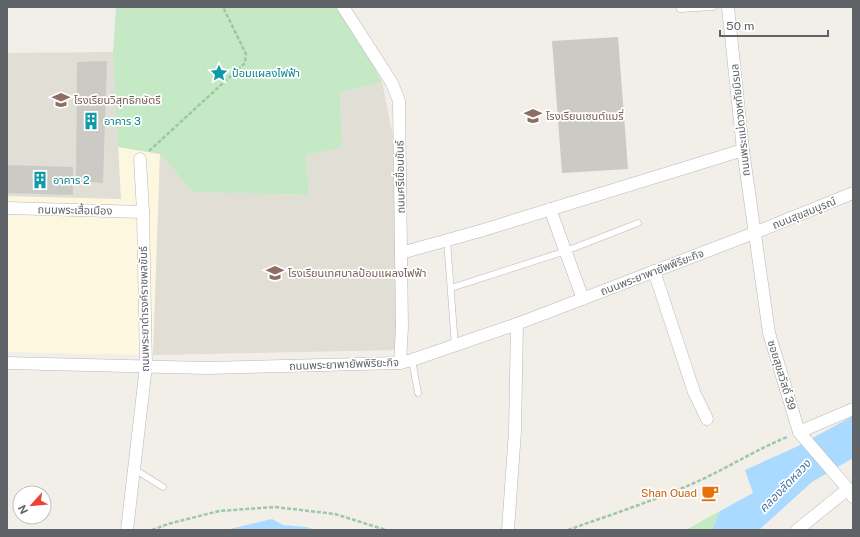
<svg xmlns="http://www.w3.org/2000/svg" width="860" height="537" viewBox="0 0 860 537" font-family="'Public Sans','Noto Sans Thai',sans-serif">
  <style>
    .commercial { fill: #fef7e0 }
    .education { fill: #e1ded6 }
    .green { fill: #c5e8c5 }
    .water { fill: #aadaff }
    .building { fill: #cccac5 }
    .lines { fill: none; stroke-linecap: round; stroke-linejoin: round }
    .lane-casing { stroke: #b5b8bc; stroke-width: 7 }
    .street-casing { stroke: #b5b8bc; stroke-width: 13 }
    .path { stroke: #9cc7a9; stroke-width: 2.5; stroke-dasharray: 4 2; stroke-linecap: butt }
    .lane { stroke: #fff; stroke-width: 6 }
    .street { stroke: #fff; stroke-width: 12 }
    .labels { text-anchor: middle; stroke-width: 3.5; stroke-linejoin: round; paint-order: stroke }
    .culture-label { font-size: 11px; fill: #0d838f; stroke: #fff; text-anchor: start }
    .education-label { font-size: 11px; fill: #785e54; stroke: #fff; text-anchor: start }
    .street-label { font-size: 11px; fill: #5f6368; stroke: #fff }
    .food-label { font-size: 11px; fill: #c56008; stroke: #fff; text-anchor: end }
    .water-label { font-size: 12px; font-style: italic; fill: #4174aa; stroke: #fff }
  </style>
  <rect width="100%" height="100%" fill="#f1efe8"/>
  <!-- commercial -->
  <path class="commercial" d="M 118,147 L 160,154 L 153,355 L 7,352 L 7,196 L 120,199 Z"/>
  <!-- education -->
  <g class="education">
    <path d="M 113,52 L 121,199 L 7,196 L 7,53 Z"/>
    <path d="M 382,82 L 393,136 L 396,350 L 153,355 L 160,154 L 193,192 L 309,195 L 306,155 L 342,146 L 340,92 Z"/>
  </g>
  <!-- green -->
  <g class="green">
    <path d="M 116,7 L 339,7 L 350,23 L 382,82 L 340,92 L 342,147 L 306,155 L 309,195 L 193,192 L 160,154 L 118,147 L 113,53 Z"/>
    <path d="M 720,511 L 712,530 L 686,530 Z"/>
  </g>
  <!-- water -->
  <g class="water">
    <path d="M 853,416 L 853,458 L 812,482 L 759,530 L 712,530 L 720,511 L 753,493 L 745,470 L 796,447 Z"/>
    <path d="M 272,519 L 283,525 L 306,527 L 316,530 L 226,530 Z"/>
  </g>
  <!-- building -->
  <g class="building">
    <path d="M 618,37 L 628,169 L 562,173 L 552,41 Z"/>
    <path d="M 107,61 L 103,183 L 76,181 L 77,62 Z"/>
    <path d="M 7,165 L 73,167 L 73,195 L 7,193 Z"/>
  </g>
  <g class="lines">
    <!-- lane casing -->
    <g class="lane-casing">
      <g id="lane">
        <path d="M 680,9 L 713,7"/>
        <path d="M 447,240 L 455,346"/>
        <path d="M 451,288 L 566,251 L 638,223"/>
        <path d="M 412,360 L 418,393"/>
        <path d="M 134,469 L 163,487"/>
      </g>
    </g>
    <!-- street casing -->
    <g class="street-casing">
      <g id="street">
        <path d="M 343,7 L 392,83 L 399,101 L 402,327 L 400,363"/>
        <path d="M 728,7 L 743,150 L 769,333 L 799,432 L 848,489 L 853,497"/>
        <path d="M 7,208 L 143,212"/>
        <path d="M 550,209 L 583,299"/>
        <path d="M 401,253 L 480,231 L 743,150"/>
        <path d="M 654,271 L 694,392 L 707,419"/>
        <path d="M 7,363 L 206,368 L 400,363 L 412,360 L 517,324 L 754,233 L 853,193"/>
        <path d="M 799,432 L 853,409"/>
        <path d="M 127,530 L 146,366 L 143,212 L 140,159"/>
        <path d="M 508,530 L 515,431 L 517,324"/>
        <path d="M 797,530 L 848,489"/>
      </g>
    </g>
    <!-- path -->
    <g class="path">
      <path d="M 149,151 L 245,63 L 246,54 L 223,7"/>
      <path d="M 152,530 L 168,524 L 219,511 L 275,507 L 335,514 L 386,530"/>
      <path d="M 568,530 C 610,515 653,501 694,483 C 726,469 755,450 787,437"/>
    </g>
    <!-- lane -->
    <use href="#lane" class="lane"/>
    <!-- street -->
    <use href="#street" class="street"/>
  </g>
  <!-- icons -->
  <defs>
    <g id="sight-bare" transform="scale(1.38)"><path d="M0-6L1.8-2.2L6-1.7L2.9 1.2L3.7 5.4L0 3.3L-3.7 5.4L-2.9 1.2L-6-1.7L-1.8-2.2Z" fill="#0f9aa8" stroke="#fff" stroke-width="2.5" paint-order="stroke"/></g>
    <g id="school-bare" transform="scale(1.38)"><path d="M0-5L7-2L0 1L-7-2ZM-4 1L0 2.5L4 1V4Q0 6-4 4Z" fill="#8d6e63" stroke="#fff" stroke-width="2.5" paint-order="stroke"/></g>
    <g id="building-bare" transform="scale(1.38)"><path d="M-4-6H4V6H1V3H-1V6H-4ZM-2.5-4.3h1.7v1.8h-1.7ZM.8-4.3h1.7v1.8H.8ZM-2.5-1h1.7V.8h-1.7ZM.8-1h1.7V.8H.8Z" fill="#0f9aa8" stroke="#fff" stroke-width="2.5" paint-order="stroke"/></g>
    <g id="cafe-bare" transform="scale(1.38)"><path d="M-5.5-4.5H6V0H3Q3 3.5 0 3.5H-2.5Q-5.5 3.5-5.5 0ZM3-3.2v2h1.7v-2ZM-6 4.5H4V6H-6Z" fill="#e8710a" stroke="#fff" stroke-width="2.5" paint-order="stroke"/></g>
  </defs>
  <g fill-rule="evenodd">
    <use href="#sight-bare" x="219" y="73"/>
    <use href="#school-bare" x="61" y="100"/>
    <use href="#school-bare" x="533" y="116"/>
    <use href="#building-bare" x="91" y="121"/>
    <use href="#building-bare" x="40" y="180"/>
    <use href="#school-bare" x="275" y="273"/>
    <use href="#cafe-bare" x="710" y="493"/>
  </g>
  <g class="labels">
    <!-- culture labels -->
    <g class="culture-label">
      <text x="232" y="77">ป้อมแผลงไฟฟ้า</text>
      <text x="104" y="125">อาคาร 3</text>
      <text x="53" y="184">อาคาร 2</text>
    </g>
    <!-- education labels -->
    <g class="education-label">
      <text x="74" y="104">โรงเรียนวิสุทธิกษัตรี</text>
      <text x="546" y="120">โรงเรียนเซนต์แมรี่</text>
      <text x="288" y="277">โรงเรียนเทศบาลป้อมแผลงไฟฟ้า</text>
    </g>
    <!-- street labels -->
    <g class="street-label">
      <text transform="translate(740 120) rotate(-96)" y="4">ถนนพระแม่ดวงหทัยนิรมล</text>
      <text transform="translate(400 177) rotate(-91)" y="4">ถนนศรีเขื่อนขันธ์</text>
      <text transform="translate(75 210) rotate(1)" y="4">ถนนพระเสื้อเมือง</text>
      <text transform="translate(804 213) rotate(-22)" y="4">ถนนสุขสมบูรณ์</text>
      <text transform="translate(652 272) rotate(-21)" y="4">ถนนพระยาพายัพพิริยะกิจ</text>
      <text transform="translate(144 309) rotate(-91)" y="4">ถนนพระยาดำรงค์ราชพลขันธ์</text>
      <text transform="translate(344 364) rotate(-2)" y="4">ถนนพระยาพายัพพิริยะกิจ</text>
      <text transform="translate(782 375) rotate(73)" y="4">ซอยสุขสวัสดิ์ 39</text>
    </g>
    <!-- food labels -->
    <g class="food-label">
      <text x="697" y="497">Shan Ouad</text>
    </g>
    <!-- water labels -->
    <g class="water-label">
      <text transform="translate(785 486) rotate(-46)" y="4">คลองลัดหลวง</text>
    </g>
  </g>
  <!-- border -->
  <rect width="860" height="537" fill="none" stroke="#5f6368" stroke-width="16"/>
  <!-- north arrow -->
  <g transform="translate(32 505) rotate(243)"><circle r="19" fill="#ffffff" stroke="#bfc1c3"/>
  <path d="M0-3L7 15L0 10L-7 15Z" fill="#ea4335"/>
  <text y="-6" font-size="11" font-weight="bold" text-anchor="middle" fill="#5f6368">N</text>
  </g>
  <!-- scale -->
  <path d="M720 30v6h108v-6" fill="none" stroke="#5f6368" stroke-width="2"/>
  <text x="726" y="30" font-size="12" fill="#5f6368" stroke="#ffffff" stroke-width="3" paint-order="stroke">50 m</text>
</svg>
